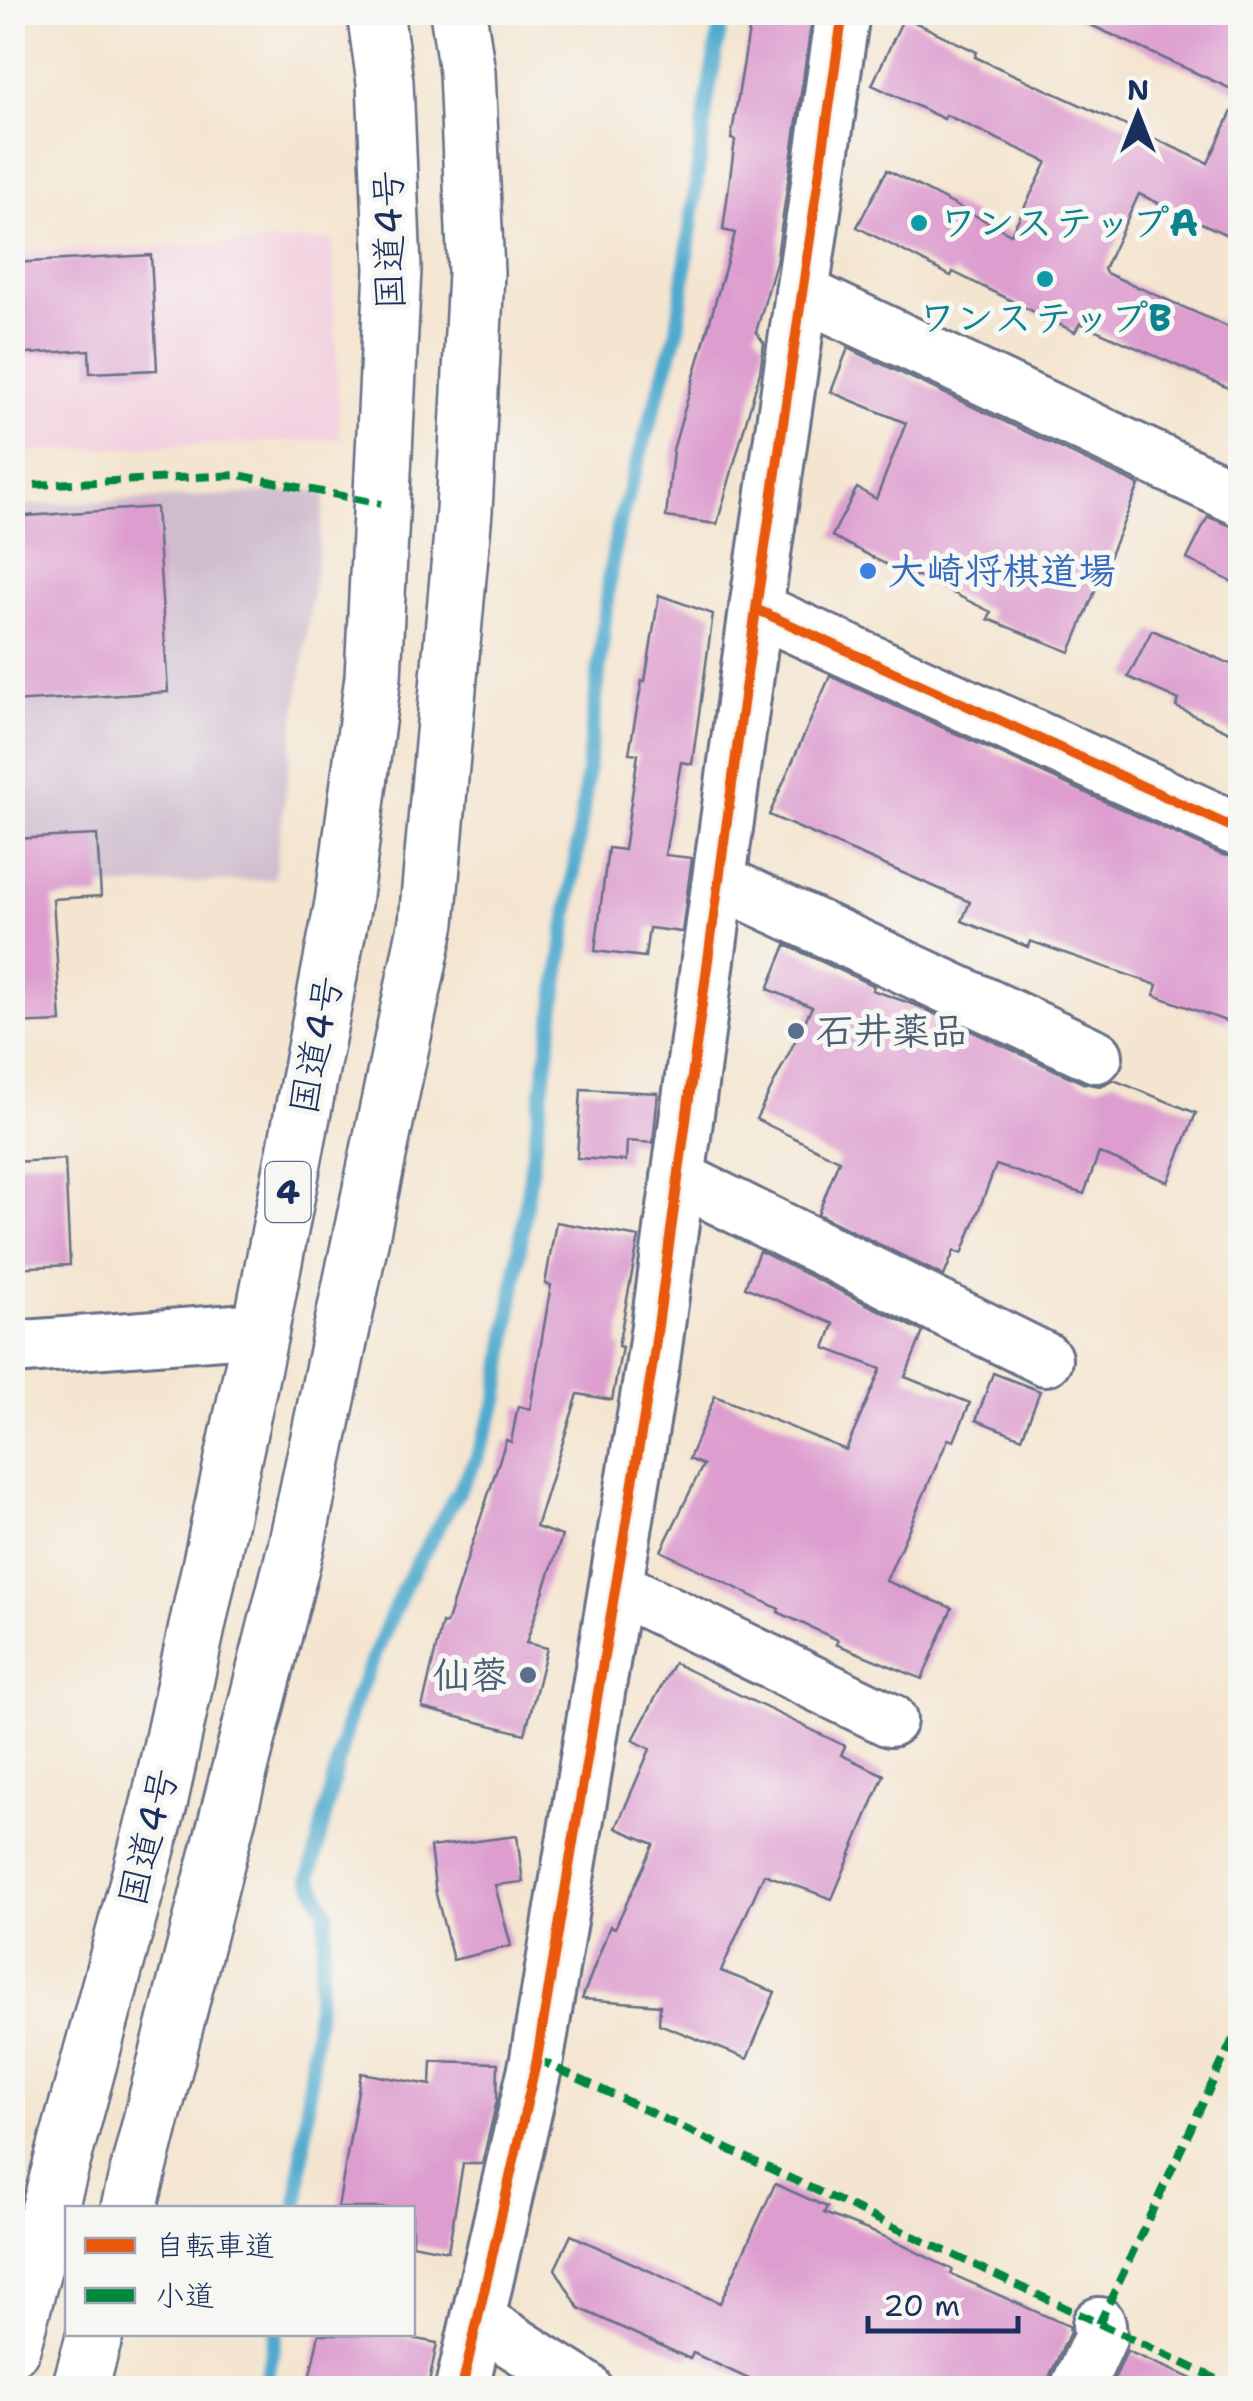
<svg xmlns="http://www.w3.org/2000/svg" width="1253" height="2401" viewBox="0 0 1253 2401" font-family="'Shantell Sans','Klee One',sans-serif">
  <style>
    .built { fill: #f3cfdf }
    .industrial { fill: #cfbdce }
    .lines { fill: none; stroke-linecap: round; stroke-linejoin: round }
    .stream { stroke: #50aace; stroke-width: 15 }
    .building { fill: #dd9ecf }
    .minor-casing { stroke: #676f86; stroke-width: 58 }
    .highway-casing { stroke: #676f86; stroke-width: 60 }
    .minor { stroke: #fff; stroke-width: 52 }
    .highway { stroke: #fff; stroke-width: 55 }
    .quiet { stroke: #00873e; stroke-width: 8; stroke-dasharray: 15 8; stroke-linecap: butt }
    .cycleway-casing { stroke: #f6f6f2; stroke-width: 16 }
    .cycleway { stroke: #e8590c; stroke-width: 10 }
    .culture-dot { fill: #0f9aa8; stroke: #f6f6f2; stroke-width: 4 }
    .shop-dot { fill: #3f7fe0; stroke: #f6f6f2; stroke-width: 4 }
    .service-dot { fill: #5c6f8a; stroke: #f6f6f2; stroke-width: 4 }
    .labels { text-anchor: middle; stroke-width: 10; stroke-linejoin: round; paint-order: stroke }
    .shield { fill: #f6f6f2; stroke: #5d6b8a; stroke-width: 2.5 }
    .shield-label { font-size: 35px; font-weight: bold; fill: #1b2f5e }
    .culture-label { font-size: 38px; font-weight: bold; fill: #0d838f; stroke: #f6f6f2; text-anchor: start }
    .street-label { font-size: 38px; fill: #1b2f5e; stroke: #f6f6f2 }
    .shop-label { font-size: 38px; font-weight: bold; fill: #366cbe; stroke: #f6f6f2; text-anchor: start }
    .service-label { font-size: 38px; font-weight: bold; fill: #4e5e75; stroke: #f6f6f2; text-anchor: start }
  </style>
  <rect width="100%" height="100%" fill="#f6f6f2"/>
  <filter id="ink" filterUnits="userSpaceOnUse"><feTurbulence type="fractalNoise" baseFrequency=".01" numOctaves="2"/><feDisplacementMap in="SourceGraphic" scale="20" xChannelSelector="R" yChannelSelector="G"/><feConvolveMatrix kernelMatrix="1 2 1 2 8 2 1 2 1" color-interpolation-filters="sRGB"/></filter>
  <filter id="wash" filterUnits="userSpaceOnUse"><feTurbulence type="fractalNoise" baseFrequency=".0048" numOctaves="4" result="noise"/><feDisplacementMap in="SourceGraphic" scale="40" xChannelSelector="R" yChannelSelector="G"/><feGaussianBlur stdDeviation="2.25" result="paint"/><feColorMatrix in="noise" values="0 0 0 0 0 0 0 0 0 0 0 0 0 0 0 0 0 1.4 0 .05"/><feComposite in="paint" operator="in"/></filter>
  <g filter="url(#wash)">
    <rect width="100%" height="100%" fill="#f4e5d0"/>
    <!-- built -->
    <path class="built" d="M 332,240 L 340,439 L 13,452 L 12,252 Z"/>
    <!-- industrial -->
    <path class="industrial" d="M 326,490 L 274,879 L 13,891 L 13,506 Z"/>
    <g class="lines">
      <!-- stream -->
      <g class="stream">
        <path d="M 297,2208 L 327,1913 L 310,1877 L 350,1712 L 405,1585 L 476,1460 L 498,1399 L 584,801 L 610,573 L 618,527 L 677,332 L 707,101 L 723,12"/>
        <path d="M 265,2388 L 276,2334"/>
      </g>
    </g>
    <g id="blocks">
      <!-- building -->
      <g class="building">
        <path d="M 752,12 L 813,12 L 776,263 L 756,332 L 764,343 L 760,372 L 717,524 L 666,517 L 673,450 L 735,233 L 723,230 L 735,140 L 731,139 Z"/>
        <path d="M 1062,12 L 1240,12 L 1240,93 Z"/>
        <path d="M 904,17 L 977,52 L 975,57 L 1208,163 L 1240,94 L 1240,241 L 1139,194 L 1104,269 L 1106,273 L 1240,332 L 1240,393 L 1080,323 L 1075,332 L 953,272 L 951,276 L 857,227 L 887,170 L 1011,234 L 1047,162 L 946,115 L 944,119 L 872,85 Z"/>
        <path d="M 151,255 L 157,370 L 90,373 L 89,350 L 12,355 L 12,263 Z"/>
        <path d="M 848,348 L 1139,485 L 1070,652 L 988,619 L 991,612 L 916,575 L 914,579 L 832,536 L 857,488 L 876,499 L 906,423 L 831,392 Z"/>
        <path d="M 156,507 L 168,692 L 12,702 L 12,517 Z"/>
        <path d="M 1208,517 L 1240,529 L 1240,586 L 1187,559 Z"/>
        <path d="M 659,595 L 713,614 L 692,764 L 681,762 L 665,855 L 692,858 L 682,932 L 649,928 L 645,957 L 595,951 L 608,848 L 624,850 L 638,754 L 629,753 L 642,681 L 645,681 Z"/>
        <path d="M 1152,630 L 1240,668 L 1240,737 L 1176,707 L 1179,700 L 1128,677 Z"/>
        <path d="M 830,676 L 1222,855 L 1240,857 L 1240,986 L 1228,1022 L 1154,995 L 1157,985 L 1030,941 L 1028,947 L 962,921 L 970,902 L 769,815 Z"/>
        <path d="M 97,835 L 101,896 L 53,899 L 61,1022 L 12,1024 L 12,839 Z"/>
        <path d="M 786,945 L 874,986 L 872,990 L 918,1006 L 1083,1083 L 1100,1086 L 1114,1080 L 1196,1113 L 1168,1182 L 1099,1153 L 1084,1194 L 996,1165 L 962,1254 L 954,1251 L 944,1276 L 818,1214 L 839,1160 L 756,1119 L 812,1007 L 768,989 Z"/>
        <path d="M 581,1089 L 658,1093 L 653,1143 L 627,1141 L 626,1161 L 577,1158 Z"/>
        <path d="M 65,1159 L 70,1265 L 12,1268 L 12,1162 Z"/>
        <path d="M 556,1222 L 639,1237 L 618,1346 L 622,1347 L 612,1400 L 578,1394 L 536,1527 L 562,1536 L 526,1643 L 547,1648 L 525,1734 L 422,1708 L 442,1623 L 446,1624 L 506,1440 L 511,1442 L 518,1406 L 530,1409 L 551,1285 L 545,1284 Z"/>
        <path d="M 759,1251 L 923,1332 L 905,1377 L 970,1403 L 954,1441 L 948,1439 L 886,1581 L 952,1608 L 922,1679 L 836,1644 L 838,1640 L 778,1612 L 779,1609 L 661,1551 L 703,1465 L 689,1459 L 715,1396 L 846,1450 L 881,1369 L 825,1348 L 834,1324 L 745,1287 Z"/>
        <path d="M 993,1373 L 1040,1391 L 1022,1438 L 976,1420 Z"/>
        <path d="M 674,1663 L 845,1746 L 841,1755 L 884,1775 L 832,1899 L 764,1874 L 721,1971 L 775,1992 L 747,2059 L 659,2024 L 660,2005 L 582,1999 L 610,1926 L 615,1928 L 654,1844 L 616,1828 L 650,1749 L 633,1740 Z"/>
        <path d="M 517,1836 L 523,1882 L 495,1885 L 511,1946 L 453,1960 L 436,1894 L 430,1847 Z"/>
        <path d="M 432,2061 L 498,2063 L 497,2100 L 482,2164 L 463,2164 L 448,2251 L 412,2244 L 412,2208 L 338,2208 L 361,2073 L 431,2085 Z"/>
        <path d="M 775,2184 L 827,2207 L 824,2213 L 888,2238 L 953,2270 L 951,2274 L 1069,2326 L 1070,2332 L 1050,2375 L 1047,2388 L 768,2388 L 693,2353 L 690,2359 L 579,2308 L 555,2269 L 571,2235 L 720,2303 Z"/>
        <path d="M 319,2334 L 391,2334 L 437,2343 L 428,2388 L 307,2388 Z"/>
        <path d="M 1127,2351 L 1214,2388 L 1110,2388 Z"/>
      </g>
    </g>
  </g>
  <g filter="url(#ink)">
    <use href="#blocks" fill-opacity="0" stroke="#676f86" stroke-width="2.5"/>
    <g class="lines">
      <!-- minor casing -->
      <g class="minor-casing">
        <g id="minor">
          <path d="M 802,293 L 1240,499"/>
          <path d="M 756,609 L 1234,828"/>
          <path d="M 719,881 L 1096,1056"/>
          <path d="M 678,1178 L 1045,1359"/>
          <path d="M 12,1348 L 261,1329"/>
          <path d="M 616,1587 L 890,1720"/>
          <path d="M 480,2321 L 585,2388"/>
          <path d="M 462,2388 L 537,2059 L 653,1362 L 756,609 L 843,12"/>
          <path d="M 1077,2388 L 1100,2338 L 1099,2324"/>
        </g>
      </g>
      <!-- highway casing -->
      <g class="highway-casing">
        <g id="highway">
          <path d="M 129,2208 L 296,1547 L 427,922 L 464,511 L 476,273 L 467,72 L 458,12"/>
          <path d="M 12,2347 L 159,1804 L 261,1329 L 343,903 L 373,677 L 393,269 L 385,82 L 375,12"/>
          <path d="M 80,2388 L 95,2334"/>
        </g>
      </g>
      <!-- minor -->
      <use href="#minor" class="minor"/>
      <!-- highway -->
      <use href="#highway" class="highway"/>
      <!-- quiet -->
      <g class="quiet">
        <path d="M 12,486 L 239,475 L 381,504"/>
        <path d="M 537,2059 L 1236,2388"/>
        <path d="M 1099,2324 L 1240,2024"/>
      </g>
      <!-- cycleway casing -->
      <g class="cycleway-casing">
        <g id="cycleway">
          <path d="M 756,609 L 1234,828"/>
          <path d="M 462,2388 L 537,2059 L 653,1362 L 756,609 L 843,12"/>
        </g>
      </g>
      <!-- cycleway -->
      <use href="#cycleway" class="cycleway"/>
    </g>
  </g>
  <!-- markers -->
  <g class="culture-dot">
    <circle cx="919" cy="223" r="10"/>
    <circle cx="1045" cy="279" r="10"/>
  </g>
  <circle class="shop-dot" cx="868" cy="571" r="10"/>
  <g class="service-dot">
    <circle cx="796" cy="1031" r="10"/>
    <circle cx="528" cy="1675" r="10"/>
  </g>
  <g class="labels">
    <!-- shield labels -->
    <rect class="shield" x="265.5" y="1162" width="45" height="60" rx="8"/>
    <g class="shield-label">
      <text x="288" y="1204">4</text>
    </g>
    <!-- culture labels -->
    <g class="culture-label">
      <text x="939" y="236">ワンステップA</text>
      <text x="1045" y="331" text-anchor="middle">ワンステップB</text>
    </g>
    <!-- street labels -->
    <g class="street-label">
      <text transform="translate(389 240) rotate(-91)" y="13">国道4号</text>
      <text transform="translate(316 1045) rotate(-79)" y="13">国道4号</text>
      <text transform="translate(148 1837) rotate(-76)" y="13">国道4号</text>
    </g>
    <!-- shop labels -->
    <g class="shop-label">
      <text x="888" y="584">大崎将棋道場</text>
    </g>
    <!-- service labels -->
    <g class="service-label">
      <text x="816" y="1044">石井薬品</text>
      <text x="508" y="1688" text-anchor="end">仙蓉</text>
    </g>
  </g>
  <!-- margin -->
  <rect width="1253" height="2401" fill="none" stroke="#f6f6f2" stroke-width="50"/>
  <!-- legend -->
  <rect x="65" y="2206" width="350" height="130" fill="#f6f6f2" stroke="#9ea6b7" stroke-width="2.5"/>
  <rect x="85" y="2238" width="50" height="15" fill="#e8590c" stroke="#9ea6b7" stroke-width="2.5"/>
  <text x="155" y="2256" font-size="30" fill="#1b2f5e">自転車道</text>
  <rect x="85" y="2288" width="50" height="15" fill="#00873e" stroke="#9ea6b7" stroke-width="2.5"/>
  <text x="155" y="2306" font-size="30" fill="#1b2f5e">小道</text>
  <!-- north arrow -->
  <g transform="translate(1138 115)" stroke="#f6f6f2" stroke-width="8" paint-order="stroke">
  <path d="M0-8L18 38L0 25L-18 38Z" fill="#1b2f5e"/>
  <text y="-15" font-size="28" font-weight="bold" text-anchor="middle" fill="#1b2f5e">N</text>
  </g>
  <!-- scale -->
  <path d="M868 2316v15h150v-15" fill="none" stroke="#1b2f5e" stroke-width="5"/>
  <text x="883" y="2316" font-size="30" fill="#1b2f5e" stroke="#f6f6f2" stroke-width="8" paint-order="stroke">20 m</text>
</svg>
